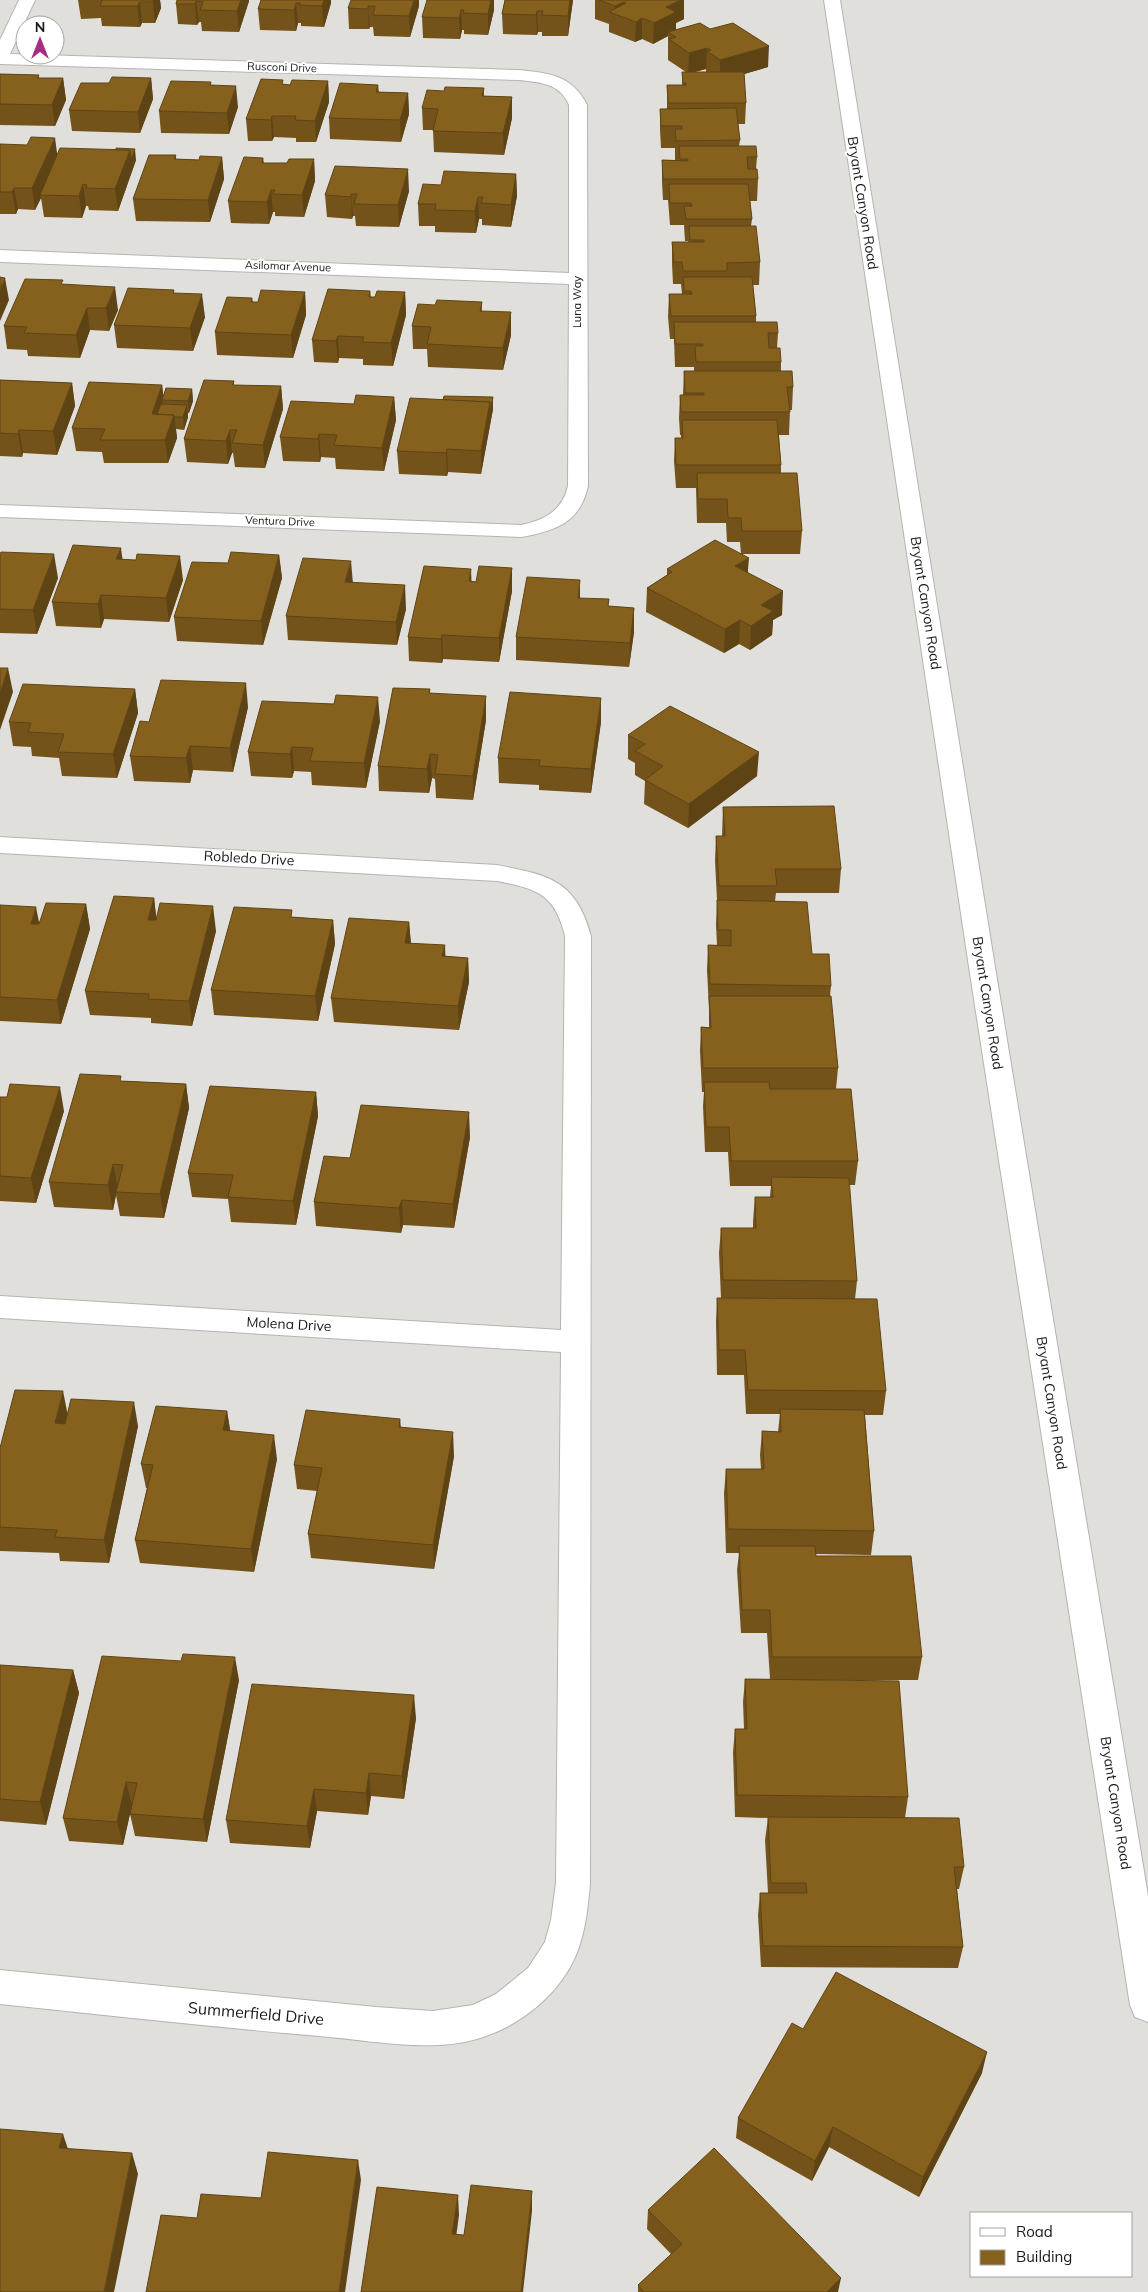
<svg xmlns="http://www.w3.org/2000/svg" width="1148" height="2292" viewBox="0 0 1148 2292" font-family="Mulish,sans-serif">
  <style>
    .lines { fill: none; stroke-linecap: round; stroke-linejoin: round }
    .minor-casing { stroke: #b6b4b2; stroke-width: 2 }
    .tertiary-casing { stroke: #b6b4b2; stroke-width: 2 }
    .minor { fill: #fff; fill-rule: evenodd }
    .tertiary { fill: #fff; fill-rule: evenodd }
    .wall { fill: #73531a; fill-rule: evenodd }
    .shaded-wall { fill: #5e4415 }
    .building { fill: #86611e; stroke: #5e4415 }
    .labels { text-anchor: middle; stroke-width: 4; stroke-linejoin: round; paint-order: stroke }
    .far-street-label { font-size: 11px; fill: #191817; stroke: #fff }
    .street-label { font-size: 14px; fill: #191817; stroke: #fff }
    .near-street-label { font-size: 16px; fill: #191817; stroke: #fff }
  </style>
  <rect width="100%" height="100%" fill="#e0dfdc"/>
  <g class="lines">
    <!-- minor casing -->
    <g class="minor-casing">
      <g id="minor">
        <path d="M 19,0 L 35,0 L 10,54 L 518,70 C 549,73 572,75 587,105 L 588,486 C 580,523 555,531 521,537 L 0,517 L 0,505 L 521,525 C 545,520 562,511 568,486 L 569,284 L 0,262 L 0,250 L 569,273 L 569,105 C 560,83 539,82 518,80 L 0,64 L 0,40 Z"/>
        <path d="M 0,837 L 497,865 C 549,875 576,880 591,936 L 590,1883 C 588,1906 586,1928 578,1950 C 562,1993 521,2026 477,2039 C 430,2053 368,2040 319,2036 C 213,2027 106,2015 0,2004 L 0,1970 L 376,2007 L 433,2011 L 473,2005 L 496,1994 L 528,1968 L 545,1942 L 551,1920 L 556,1883 L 561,1352 L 0,1318 L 0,1296 L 561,1330 L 565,936 C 555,894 537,889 497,881 L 0,853 Z"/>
      </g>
    </g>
    <!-- tertiary casing -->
    <g class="tertiary-casing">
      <path id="tertiary" d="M 824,0 L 840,0 L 995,967 L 1148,1896 L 1148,2022 L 1135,2017 L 1130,2005 L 969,967 Z"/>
    </g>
    <!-- minor -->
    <use href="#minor" class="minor"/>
    <!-- tertiary -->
    <use href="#tertiary" class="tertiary"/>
  </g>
  <!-- wall -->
  <g class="wall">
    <path d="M 78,0 L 160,0 L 161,8 L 155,23 L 142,23 L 140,27 L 102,26 L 101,18 L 81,19 Z"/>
    <path d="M 177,0 L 249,1 L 239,32 L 202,31 L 201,22 L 199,22 L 197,25 L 178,24 L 176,4 Z"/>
    <path d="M 261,0 L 331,3 L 324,27 L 301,26 L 301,23 L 298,23 L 296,31 L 260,30 L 258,9 Z"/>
    <path d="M 414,0 L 419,0 L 419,6 L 410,37 L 374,36 L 373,27 L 370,27 L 369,29 L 349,29 L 348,8 Z"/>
    <path d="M 427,0 L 494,0 L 494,10 L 488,35 L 464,34 L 464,30 L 462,30 L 460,39 L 423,38 L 422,17 Z"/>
    <path d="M 505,0 L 573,0 L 568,36 L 542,36 L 542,32 L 538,32 L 537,35 L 503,34 L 502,14 Z"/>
    <path d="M 595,0 L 684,0 L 684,19 L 676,23 L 676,30 L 768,67 L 744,74 L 746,103 L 745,124 L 738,124 L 740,140 L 739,146 L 757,157 L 756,169 L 758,179 L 757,201 L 750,201 L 752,219 L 751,226 L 760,262 L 759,285 L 753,285 L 756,316 L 756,322 L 778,333 L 777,348 L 781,362 L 781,371 L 793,387 L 792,410 L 790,410 L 789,435 L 779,435 L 781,465 L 781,473 L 802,531 L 800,554 L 742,554 L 748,572 L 782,615 L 773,620 L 772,635 L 750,650 L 739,644 L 724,653 L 646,612 L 647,588 L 667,575 L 667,569 L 741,554 L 740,542 L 727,542 L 726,523 L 697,523 L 696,488 L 676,488 L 674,461 L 675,438 L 681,438 L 681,435 L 680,435 L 679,418 L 680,395 L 683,395 L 684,371 L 694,371 L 694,367 L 675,367 L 674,339 L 670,339 L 668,317 L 669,294 L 682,294 L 681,284 L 673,284 L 672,264 L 672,242 L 688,242 L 688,241 L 685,241 L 684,225 L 670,225 L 668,200 L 663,200 L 662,182 L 662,160 L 675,160 L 675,148 L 661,148 L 660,130 L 660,109 L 667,109 L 667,85 L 682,85 L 682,72 L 686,72 L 668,60 L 668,36 L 653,44 L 642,39 L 635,42 L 609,32 L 609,24 L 595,19 ZM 706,69 L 706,72 L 693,72 Z"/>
    <path d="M 0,74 L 39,75 L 39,78 L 63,78 L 66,100 L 55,126 L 0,125 Z"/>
    <path d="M 151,78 L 153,99 L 140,133 L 72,131 L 69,110 Z"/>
    <path d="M 328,81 L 329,102 L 316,142 L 296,142 L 296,138 L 274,137 L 272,141 L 248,141 L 246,119 L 284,84 L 290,85 Z"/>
    <path d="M 211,82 L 211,85 L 238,107 L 229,134 L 161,133 L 159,111 Z"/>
    <path d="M 378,85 L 379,92 L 408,93 L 409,114 L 401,142 L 330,139 L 329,118 Z"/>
    <path d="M 484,88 L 484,96 L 512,97 L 512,118 L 504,155 L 434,152 L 433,130 L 423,130 L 422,108 L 444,91 Z"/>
    <path d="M 0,144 L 57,155 L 136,160 L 118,211 L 89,210 L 88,206 L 86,206 L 82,218 L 44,217 L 41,198 L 35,210 L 18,209 L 16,214 L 0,214 Z"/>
    <path d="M 176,155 L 176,159 L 199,160 L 222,157 L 224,179 L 210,222 L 136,221 L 133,199 Z"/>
    <path d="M 263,158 L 264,163 L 287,163 L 314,159 L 315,181 L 304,217 L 275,216 L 275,212 L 273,212 L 269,224 L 231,223 L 228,201 Z"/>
    <path d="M 516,174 L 517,196 L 511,227 L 482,225 L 482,219 L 479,219 L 476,233 L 435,232 L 435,226 L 419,226 L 418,204 L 441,185 Z"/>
    <path d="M 409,191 L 399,227 L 356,226 L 355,216 L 353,216 L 352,219 L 327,217 L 325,195 Z"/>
    <path d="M 63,284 L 118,310 L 109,331 L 90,330 L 80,358 L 28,356 L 27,350 L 7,349 L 4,326 Z"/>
    <path d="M 370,291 L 371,297 L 375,297 L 405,292 L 406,315 L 393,366 L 363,365 L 363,359 L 339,358 L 338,363 L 314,362 L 312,340 Z"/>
    <path d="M 305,292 L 306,315 L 293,358 L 217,355 L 215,332 L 252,298 L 253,302 L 258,302 Z"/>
    <path d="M 174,293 L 205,317 L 193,351 L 117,348 L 114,325 Z"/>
    <path d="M 482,302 L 482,311 L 511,335 L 503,370 L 428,367 L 427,349 L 413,349 L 412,326 L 435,305 Z"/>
    <path d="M 0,380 L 72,383 L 75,406 L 57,455 L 23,453 L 22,457 L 0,456 Z"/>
    <path d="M 234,381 L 234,385 L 281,386 L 283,409 L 265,468 L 235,467 L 233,453 L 232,453 L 228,464 L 187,462 L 184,439 Z"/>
    <path d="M 162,385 L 163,396 L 192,389 L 193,401 L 189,413 L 188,413 L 188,417 L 184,430 L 176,429 L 177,438 L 168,463 L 104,463 L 102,452 L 76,451 L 72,428 Z"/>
    <path d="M 394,397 L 396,420 L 384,471 L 336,469 L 335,458 L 321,457 L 320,462 L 283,461 L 280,437 L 354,404 Z"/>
    <path d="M 493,397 L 493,409 L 481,474 L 448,472 L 447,476 L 399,474 L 397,451 L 443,400 Z"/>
    <path d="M 0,554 L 58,578 L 37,634 L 0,633 Z"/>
    <path d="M 279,555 L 282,578 L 263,645 L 177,641 L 174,617 L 228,563 Z"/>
    <path d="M 122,559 L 183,580 L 169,622 L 104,619 L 101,628 L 56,626 L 52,602 Z"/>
    <path d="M 512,568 L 512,591 L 499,662 L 443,659 L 442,663 L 409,661 L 408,637 L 471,582 L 476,582 Z"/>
    <path d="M 352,582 L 406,609 L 397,645 L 288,640 L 286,616 Z"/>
    <path d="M 580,598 L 609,606 L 634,608 L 634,632 L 629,667 L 516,660 L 516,637 Z"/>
    <path d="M 135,689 L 138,713 L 117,778 L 62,776 L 59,758 L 32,756 L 31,747 L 13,746 L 9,722 Z"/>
    <path d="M 430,689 L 430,693 L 486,720 L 473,800 L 436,798 L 435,779 L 432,778 L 429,793 L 379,791 L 378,766 Z"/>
    <path d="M 248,707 L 233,772 L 193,770 L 190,783 L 134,781 L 130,756 L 149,722 Z"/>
    <path d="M 380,721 L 366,788 L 312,785 L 311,772 L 294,771 L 292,778 L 251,776 L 248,752 Z"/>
    <path d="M 601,722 L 591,793 L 539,790 L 539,785 L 499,783 L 498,758 Z"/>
    <path d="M 628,735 L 757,776 L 688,828 L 644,804 L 645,781 L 635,775 L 635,763 L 628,759 Z"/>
    <path d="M 723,807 L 841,869 L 839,893 L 776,893 L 775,901 L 812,954 L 831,986 L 830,996 L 838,1068 L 836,1089 L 858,1161 L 855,1185 L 849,1185 L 857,1281 L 855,1299 L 886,1391 L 883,1415 L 865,1415 L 874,1531 L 871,1555 L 816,1554 L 816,1556 L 922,1657 L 918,1680 L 803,1680 L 908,1797 L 905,1818 L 964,1867 L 959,1889 L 957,1889 L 963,1947 L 958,1968 L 761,1967 L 758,1915 L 760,1893 L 768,1893 L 765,1840 L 768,1818 L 735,1817 L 733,1752 L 735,1729 L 744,1729 L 743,1702 L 745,1679 L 770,1679 L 767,1633 L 741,1633 L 737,1570 L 739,1553 L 726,1553 L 724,1493 L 726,1469 L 761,1469 L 760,1455 L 762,1431 L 778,1432 L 780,1414 L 746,1414 L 744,1375 L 717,1375 L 716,1322 L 717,1298 L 721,1298 L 719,1253 L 721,1228 L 753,1228 L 753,1221 L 755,1197 L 770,1197 L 771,1186 L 730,1186 L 728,1152 L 705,1152 L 703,1106 L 704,1092 L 702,1092 L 700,1051 L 701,1027 L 709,1027 L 709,1009 L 707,970 L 708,945 L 717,945 L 716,925 L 717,900 L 715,861 L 716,836 L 722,836 Z"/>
    <path d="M 154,898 L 156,917 L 216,931 L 192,1026 L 151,1023 L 151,1018 L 90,1015 L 85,991 Z"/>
    <path d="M 86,904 L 90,929 L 61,1024 L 0,1021 L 0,905 L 39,923 Z"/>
    <path d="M 293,917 L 333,920 L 335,944 L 318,1021 L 214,1015 L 211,990 Z"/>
    <path d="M 409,922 L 411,943 L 446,956 L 468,958 L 469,982 L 459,1030 L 334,1022 L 331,998 Z"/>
    <path d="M 122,1081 L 186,1084 L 189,1108 L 164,1218 L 120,1216 L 116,1195 L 113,1210 L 54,1207 L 49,1182 Z"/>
    <path d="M 316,1092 L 318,1116 L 296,1225 L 231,1222 L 228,1199 L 192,1197 L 188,1173 Z"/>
    <path d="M 0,1097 L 64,1111 L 36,1203 L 0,1201 Z"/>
    <path d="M 470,1137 L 454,1228 L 403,1225 L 401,1233 L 316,1226 L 314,1202 L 350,1158 Z"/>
    <path d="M 227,1411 L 230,1431 L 277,1459 L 254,1572 L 140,1563 L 135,1540 L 147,1488 L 146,1488 L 141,1464 Z"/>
    <path d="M 68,1413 L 138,1426 L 109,1563 L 60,1561 L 59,1553 L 0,1551 L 0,1448 Z"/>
    <path d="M 400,1419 L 401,1427 L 454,1456 L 434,1569 L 311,1558 L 308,1534 L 317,1491 L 297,1489 L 294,1465 Z"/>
    <path d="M 0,1665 L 73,1670 L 79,1693 L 46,1825 L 0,1821 Z"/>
    <path d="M 239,1680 L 207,1842 L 135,1836 L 130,1814 L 132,1805 L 123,1845 L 69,1841 L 63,1818 Z"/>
    <path d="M 416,1718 L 404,1799 L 371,1796 L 368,1815 L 317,1811 L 310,1848 L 230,1843 L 226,1820 Z"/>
    <path d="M 803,2029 L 982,2073 L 919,2197 L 829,2147 L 812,2181 L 736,2138 L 738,2118 Z"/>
    <path d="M 648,2210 L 838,2292 L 638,2292 L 638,2285 L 671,2254 L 647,2229 Z"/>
  </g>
  <!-- shaded-wall -->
  <g class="shaded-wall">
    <path d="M 154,0 L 160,0 L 161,8 L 155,23 L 153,2 Z"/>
    <path d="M 241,0 L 249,0 L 249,1 L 239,32 L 237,11 Z"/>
    <path d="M 324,0 L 331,0 L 331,3 L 324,27 L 322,6 Z"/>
    <path d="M 414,0 L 419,0 L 419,6 L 410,37 L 409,16 Z"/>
    <path d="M 491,0 L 494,0 L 494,10 L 488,35 L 488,14 Z"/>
    <path d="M 570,0 L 573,0 L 568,36 L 568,16 Z"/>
    <path d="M 681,0 L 684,0 L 684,19 L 676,23 L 676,32 L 668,32 L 668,36 L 653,44 L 654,23 L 666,7 Z"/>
    <path d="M 196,1 L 199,22 L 197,25 L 195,4 Z"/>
    <path d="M 140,2 L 142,23 L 140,27 L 137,6 Z"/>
    <path d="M 624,2 L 624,17 L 615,14 L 615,6 Z"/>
    <path d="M 296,3 L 298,23 L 296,31 L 294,10 Z"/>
    <path d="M 368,6 L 370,27 L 369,29 L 368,9 Z"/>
    <path d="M 461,10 L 462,30 L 460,39 L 459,18 Z"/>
    <path d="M 537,11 L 538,32 L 537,35 L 536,15 Z"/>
    <path d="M 642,18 L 642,39 L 635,42 L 636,22 Z"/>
    <path d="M 769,46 L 768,67 L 720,81 L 720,60 Z"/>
    <path d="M 707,48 L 706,69 L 688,74 L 689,53 Z"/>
    <path d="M 63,78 L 66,100 L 55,126 L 52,105 Z"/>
    <path d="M 151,78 L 153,99 L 140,133 L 138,112 Z"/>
    <path d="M 328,81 L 329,102 L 316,142 L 315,121 Z"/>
    <path d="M 236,86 L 238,107 L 229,134 L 227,113 Z"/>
    <path d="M 408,93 L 409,114 L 401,142 L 400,120 Z"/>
    <path d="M 512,97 L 512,118 L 504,155 L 503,133 Z"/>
    <path d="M 272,116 L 274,137 L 272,141 L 271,120 Z"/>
    <path d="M 55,138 L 58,160 L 40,195 L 41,198 L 35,210 L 32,188 Z"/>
    <path d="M 135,149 L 136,160 L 118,211 L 115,189 L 130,150 Z"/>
    <path d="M 222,157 L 224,179 L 210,222 L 208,200 Z"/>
    <path d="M 314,159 L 315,181 L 304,217 L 302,195 Z"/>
    <path d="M 408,169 L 409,191 L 399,227 L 398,205 Z"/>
    <path d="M 516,174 L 517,196 L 511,227 L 511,205 Z"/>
    <path d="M 83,184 L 86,206 L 82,218 L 79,196 Z"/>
    <path d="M 14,188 L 18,209 L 16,214 L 12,192 Z"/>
    <path d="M 271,190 L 273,212 L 269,224 L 267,202 Z"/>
    <path d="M 351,194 L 353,216 L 352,219 L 351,197 Z"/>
    <path d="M 478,197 L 479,219 L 476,233 L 475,211 Z"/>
    <path d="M 5,278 L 9,300 L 0,321 L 0,290 Z"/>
    <path d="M 115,287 L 118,310 L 109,331 L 106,308 Z"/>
    <path d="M 305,292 L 306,315 L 293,358 L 291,335 Z"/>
    <path d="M 405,292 L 406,315 L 393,366 L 391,343 Z"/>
    <path d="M 202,294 L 205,317 L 193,351 L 190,328 Z"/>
    <path d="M 87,308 L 90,330 L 80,358 L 76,335 Z"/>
    <path d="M 511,312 L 511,335 L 503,370 L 503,348 Z"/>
    <path d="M 338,336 L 339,358 L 338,363 L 336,341 Z"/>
    <path d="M 72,383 L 75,406 L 57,455 L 53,431 Z"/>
    <path d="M 162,385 L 164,400 L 162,400 L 163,412 L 157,416 L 152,414 Z"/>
    <path d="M 281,386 L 283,409 L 265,468 L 263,445 Z"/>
    <path d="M 192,389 L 193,401 L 189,413 L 188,401 Z"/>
    <path d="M 394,397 L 396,420 L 384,471 L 382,448 Z"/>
    <path d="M 493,397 L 493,409 L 481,474 L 481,451 L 490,402 Z"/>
    <path d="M 187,405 L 188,417 L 184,430 L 183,417 Z"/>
    <path d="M 174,415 L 177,438 L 168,463 L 165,440 Z"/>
    <path d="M 19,430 L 23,453 L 22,457 L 18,434 Z"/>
    <path d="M 230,430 L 232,453 L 228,464 L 226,441 Z"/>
    <path d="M 319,434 L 321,457 L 320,462 L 318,439 Z"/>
    <path d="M 447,449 L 448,472 L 447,476 L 446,453 Z"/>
    <path d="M 121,548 L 124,571 L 116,559 Z"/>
    <path d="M 54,554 L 58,578 L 37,634 L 33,610 Z"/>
    <path d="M 279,555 L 282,578 L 263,645 L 261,621 Z"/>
    <path d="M 180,556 L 183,580 L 169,622 L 166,598 Z"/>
    <path d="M 749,558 L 747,581 L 735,566 Z"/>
    <path d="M 351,561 L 353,584 L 345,582 Z"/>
    <path d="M 512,568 L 512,591 L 499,662 L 499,638 Z"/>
    <path d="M 471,569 L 472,593 L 469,581 Z"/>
    <path d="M 580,580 L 580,604 L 578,598 Z"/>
    <path d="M 405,585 L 406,609 L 397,645 L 396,622 Z"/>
    <path d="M 783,591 L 782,615 L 773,620 L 772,635 L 750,650 L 751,626 L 761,605 Z"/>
    <path d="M 101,595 L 104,619 L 101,628 L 98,604 Z"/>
    <path d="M 634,608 L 634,632 L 629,667 L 630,643 Z"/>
    <path d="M 740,620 L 739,644 L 724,653 L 725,629 Z"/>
    <path d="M 442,635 L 443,659 L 442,663 L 441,639 Z"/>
    <path d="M 8,668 L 13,692 L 0,730 L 0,693 Z"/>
    <path d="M 246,683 L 248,707 L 233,772 L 230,748 Z"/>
    <path d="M 135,689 L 138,713 L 117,778 L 113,754 Z"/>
    <path d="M 486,696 L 486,720 L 473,800 L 473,776 Z"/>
    <path d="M 378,697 L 380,721 L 366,788 L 364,763 Z"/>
    <path d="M 601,698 L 601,722 L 591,793 L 591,769 Z"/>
    <path d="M 190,746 L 193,770 L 190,783 L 186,758 Z"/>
    <path d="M 292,747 L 294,771 L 292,778 L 290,754 Z"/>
    <path d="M 759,752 L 757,776 L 688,828 L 689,804 Z"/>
    <path d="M 430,754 L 432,778 L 429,793 L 427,769 Z"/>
    <path d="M 154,898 L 157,923 L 148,920 Z"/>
    <path d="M 86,904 L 90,929 L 61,1024 L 57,1000 Z"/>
    <path d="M 213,906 L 216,931 L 192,1026 L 189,1001 Z"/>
    <path d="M 36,907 L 41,932 L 31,924 Z"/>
    <path d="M 333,920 L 335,944 L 318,1021 L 315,996 Z"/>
    <path d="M 409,922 L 411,947 L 405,943 Z"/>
    <path d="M 445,945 L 446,970 L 442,956 Z"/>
    <path d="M 468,958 L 469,982 L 459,1030 L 458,1006 Z"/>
    <path d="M 186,1084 L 189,1108 L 164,1218 L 160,1194 Z"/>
    <path d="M 60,1087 L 64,1111 L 36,1203 L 31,1178 Z"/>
    <path d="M 316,1092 L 318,1116 L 296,1225 L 293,1201 Z"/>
    <path d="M 469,1112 L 470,1137 L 454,1228 L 453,1204 Z"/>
    <path d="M 113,1164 L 118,1189 L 116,1192 L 116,1195 L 113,1210 L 108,1185 Z"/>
    <path d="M 402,1200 L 403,1225 L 401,1233 L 399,1208 Z"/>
    <path d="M 63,1391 L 68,1416 L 60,1447 L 55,1423 Z"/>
    <path d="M 134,1402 L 138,1426 L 109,1563 L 104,1540 Z"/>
    <path d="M 227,1411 L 231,1435 L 223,1430 Z"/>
    <path d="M 453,1432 L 454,1456 L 434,1569 L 433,1545 Z"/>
    <path d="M 274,1435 L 277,1459 L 254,1572 L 251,1549 Z"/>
    <path d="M 235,1657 L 239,1680 L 207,1842 L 203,1819 Z"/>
    <path d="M 73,1670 L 79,1693 L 46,1825 L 40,1802 Z"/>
    <path d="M 414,1695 L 416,1718 L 404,1799 L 402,1776 Z"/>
    <path d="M 369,1773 L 371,1796 L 368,1815 L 366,1793 Z"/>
    <path d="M 126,1782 L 132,1805 L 123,1845 L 117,1822 Z"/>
    <path d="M 314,1789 L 317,1811 L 310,1848 L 307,1826 Z"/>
    <path d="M 987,2052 L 982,2073 L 919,2197 L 923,2177 Z"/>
    <path d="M 833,2127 L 829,2147 L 812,2181 L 815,2161 Z"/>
    <path d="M 63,2134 L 70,2155 L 59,2148 Z"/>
    <path d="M 132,2153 L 138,2174 L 114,2292 L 104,2292 Z"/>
    <path d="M 358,2160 L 361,2180 L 345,2292 L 339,2292 Z"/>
    <path d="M 532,2191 L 532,2211 L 523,2292 L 521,2292 Z"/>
    <path d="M 458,2195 L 459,2215 L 454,2253 L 452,2234 Z"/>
    <path d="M 841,2278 L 838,2292 L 827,2292 Z"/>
  </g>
  <!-- building -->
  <g class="building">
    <path d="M 102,0 L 154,0 L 153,2 L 140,2 L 137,6 L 100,6 Z"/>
    <path d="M 177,0 L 241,0 L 237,11 L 200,10 L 203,2 L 196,1 L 195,4 L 176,4 Z"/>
    <path d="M 261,0 L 324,0 L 322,6 L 299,5 L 300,3 L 296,3 L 294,10 L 258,9 Z"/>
    <path d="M 351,0 L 414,0 L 409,16 L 373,15 L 375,6 L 368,6 L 368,9 L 348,8 Z"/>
    <path d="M 427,0 L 491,0 L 488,14 L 463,13 L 464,10 L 461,10 L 459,18 L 422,17 Z"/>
    <path d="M 505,0 L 570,0 L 568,16 L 542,15 L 543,11 L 537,11 L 536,15 L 502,14 Z"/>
    <path d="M 599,0 L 681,0 L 666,7 L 676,12 L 654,23 L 642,18 L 636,22 L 609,12 L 626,3 L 624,2 L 615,6 Z"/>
    <path d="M 700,23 L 710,29 L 733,23 L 769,46 L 720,60 L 707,51 L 711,50 L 707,48 L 689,53 L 669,39 L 676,37 L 668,32 Z"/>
    <path d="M 682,72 L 744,72 L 746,103 L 668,103 L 667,85 L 686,85 L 686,83 L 683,83 Z"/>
    <path d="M 0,74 L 39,75 L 37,78 L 63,78 L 52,105 L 0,104 Z"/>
    <path d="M 112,77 L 151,78 L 138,112 L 69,110 L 81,83 L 109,83 Z"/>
    <path d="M 261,79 L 283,80 L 282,84 L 290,85 L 292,80 L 328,81 L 315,121 L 295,120 L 296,116 L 272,116 L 271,120 L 246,119 Z"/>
    <path d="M 171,81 L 211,82 L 210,85 L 236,86 L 227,113 L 159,111 Z"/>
    <path d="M 340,83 L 378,85 L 376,92 L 408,93 L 400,120 L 329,118 Z"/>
    <path d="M 445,87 L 484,88 L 482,96 L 512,97 L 503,133 L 433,131 L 438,109 L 422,108 L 427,90 L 444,91 Z"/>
    <path d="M 736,108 L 740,140 L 676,141 L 675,129 L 682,129 L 682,126 L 661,126 L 660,109 Z"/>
    <path d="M 31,137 L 55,138 L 32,188 L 14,188 L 12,192 L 0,192 L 0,144 L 27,145 Z"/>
    <path d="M 679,146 L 756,146 L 757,157 L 747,157 L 748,169 L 757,169 L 758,179 L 663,179 L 662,160 L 688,161 L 688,159 L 680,159 Z"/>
    <path d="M 60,148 L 130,150 L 115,189 L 86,188 L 87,185 L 83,184 L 79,196 L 40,195 Z"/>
    <path d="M 116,148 L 135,149 L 131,160 L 130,150 L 116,150 Z"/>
    <path d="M 149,155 L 176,155 L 174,159 L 199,160 L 200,156 L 222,157 L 208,200 L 133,199 Z"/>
    <path d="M 244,157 L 263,158 L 262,163 L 287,163 L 289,159 L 314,159 L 302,195 L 273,194 L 275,190 L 271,190 L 267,202 L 228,201 Z"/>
    <path d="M 335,166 L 408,169 L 398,205 L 354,204 L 357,194 L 351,194 L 351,197 L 325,195 Z"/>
    <path d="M 444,171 L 516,174 L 511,205 L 481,203 L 483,197 L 478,197 L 475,211 L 435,210 L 436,204 L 418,204 L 423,184 L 441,185 Z"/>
    <path d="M 669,184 L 748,184 L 752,219 L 686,219 L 684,206 L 692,206 L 691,203 L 670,203 Z"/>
    <path d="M 689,226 L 756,226 L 760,262 L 727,263 L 727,271 L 683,271 L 682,262 L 674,262 L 672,242 L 704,242 L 704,240 L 690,240 Z"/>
    <path d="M 0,277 L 5,278 L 0,290 Z"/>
    <path d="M 683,277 L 752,277 L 756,316 L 671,316 L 669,294 L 692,294 L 691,291 L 684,291 Z"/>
    <path d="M 25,279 L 63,280 L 61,284 L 115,287 L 106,308 L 87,308 L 76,335 L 24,333 L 27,327 L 4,326 Z"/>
    <path d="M 128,288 L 174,290 L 173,293 L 202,294 L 190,328 L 114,325 Z"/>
    <path d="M 328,289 L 370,291 L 369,297 L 375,297 L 377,291 L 405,292 L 391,343 L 362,342 L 364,337 L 338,336 L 336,341 L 312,340 Z"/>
    <path d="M 261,290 L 305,292 L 291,335 L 215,332 L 227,297 L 252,298 L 251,302 L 258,302 Z"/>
    <path d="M 437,300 L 482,302 L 480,311 L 511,312 L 503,348 L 427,344 L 431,327 L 412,326 L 418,304 L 435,305 Z"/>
    <path d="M 674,322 L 777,322 L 778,333 L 768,333 L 769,348 L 780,348 L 781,362 L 696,362 L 695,346 L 703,346 L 703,344 L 675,344 Z"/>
    <path d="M 684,371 L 792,371 L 793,387 L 787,387 L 790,412 L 681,412 L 680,395 L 704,395 L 704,393 L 685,393 Z"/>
    <path d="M 0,380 L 72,383 L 53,431 L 19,430 L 18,434 L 0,433 Z"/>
    <path d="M 204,380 L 234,381 L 233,385 L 281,386 L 263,445 L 232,443 L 237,430 L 230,430 L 226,441 L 184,439 Z"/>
    <path d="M 89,382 L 162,385 L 152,414 L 174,415 L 165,440 L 100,440 L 105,429 L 72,428 Z"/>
    <path d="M 166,388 L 192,389 L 188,401 L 162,400 Z"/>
    <path d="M 356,395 L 394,397 L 382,448 L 334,445 L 337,435 L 319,434 L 318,439 L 280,437 L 291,401 L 354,404 Z"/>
    <path d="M 444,396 L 493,397 L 490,413 L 490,402 L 443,400 Z"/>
    <path d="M 410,398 L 490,402 L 481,451 L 447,449 L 446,453 L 397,451 Z"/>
    <path d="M 161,404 L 187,405 L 183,417 L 174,417 L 174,415 L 157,414 Z"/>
    <path d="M 682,420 L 777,420 L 781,465 L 676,465 L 675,438 L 683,438 Z"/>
    <path d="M 697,473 L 797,473 L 802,531 L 742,531 L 741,518 L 728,518 L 727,499 L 698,499 Z"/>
    <path d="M 715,540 L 749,558 L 735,566 L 783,591 L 761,605 L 773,611 L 751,626 L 740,620 L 725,629 L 647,588 L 672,572 L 667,569 Z"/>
    <path d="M 73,545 L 121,548 L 116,559 L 136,560 L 137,554 L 180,556 L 166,598 L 101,595 L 98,604 L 52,602 Z"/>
    <path d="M 1,552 L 54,554 L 33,610 L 0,609 L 0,554 Z"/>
    <path d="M 231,552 L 279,555 L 261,621 L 174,617 L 192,562 L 228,563 Z"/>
    <path d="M 303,558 L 351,561 L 345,582 L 405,585 L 396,622 L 286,616 Z"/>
    <path d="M 424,566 L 471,569 L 469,581 L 476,582 L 479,566 L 512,568 L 499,638 L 442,635 L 441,639 L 408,637 Z"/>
    <path d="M 527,577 L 580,580 L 578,598 L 609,599 L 608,606 L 634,608 L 630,643 L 516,637 Z"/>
    <path d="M 0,668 L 8,668 L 0,693 Z"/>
    <path d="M 161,680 L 246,683 L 230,748 L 190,746 L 186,758 L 130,756 L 140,721 L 149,722 Z"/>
    <path d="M 23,684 L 135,689 L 113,754 L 58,752 L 64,734 L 28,732 L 31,723 L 9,722 Z"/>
    <path d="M 393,688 L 430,689 L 429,693 L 486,696 L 473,776 L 435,774 L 438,755 L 430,754 L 427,769 L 378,766 Z"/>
    <path d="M 510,692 L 601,698 L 591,769 L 539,766 L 540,760 L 498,758 Z"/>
    <path d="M 336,695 L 378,697 L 364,763 L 310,761 L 313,748 L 292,747 L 290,754 L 248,752 L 262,701 L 334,704 Z"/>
    <path d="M 670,706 L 759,752 L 689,804 L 645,780 L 663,766 L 635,751 L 645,744 L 628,735 Z"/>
    <path d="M 834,806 L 841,869 L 775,869 L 777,886 L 719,886 L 716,836 L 725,836 L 723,807 Z"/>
    <path d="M 114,896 L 154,898 L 148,920 L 156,920 L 160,903 L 213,906 L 189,1001 L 148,999 L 149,994 L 85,991 Z"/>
    <path d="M 717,900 L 807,902 L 812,954 L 829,954 L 831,986 L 710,984 L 708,945 L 731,946 L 731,930 L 718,930 Z"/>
    <path d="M 46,903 L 86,904 L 57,1000 L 0,997 L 0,905 L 36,907 L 31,924 L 39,924 Z"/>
    <path d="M 234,907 L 292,910 L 291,917 L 333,920 L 315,996 L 211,990 Z"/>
    <path d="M 349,918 L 409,922 L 405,943 L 445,945 L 442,956 L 468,958 L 458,1006 L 331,998 Z"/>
    <path d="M 709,996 L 831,996 L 838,1068 L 703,1068 L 701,1027 L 711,1028 Z"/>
    <path d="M 80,1074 L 121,1076 L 120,1081 L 186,1084 L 160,1194 L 116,1192 L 123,1165 L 113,1164 L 108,1185 L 49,1182 Z"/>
    <path d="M 704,1082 L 769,1082 L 770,1089 L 851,1089 L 858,1161 L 731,1161 L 729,1127 L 706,1127 Z"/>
    <path d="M 10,1084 L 60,1087 L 31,1178 L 0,1176 L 0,1097 L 7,1097 Z"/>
    <path d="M 210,1086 L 316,1092 L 293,1201 L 228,1197 L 233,1175 L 188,1173 Z"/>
    <path d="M 361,1105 L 469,1112 L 453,1204 L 402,1200 L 399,1208 L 314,1202 L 324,1156 L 350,1158 Z"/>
    <path d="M 771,1177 L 849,1178 L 857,1281 L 723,1280 L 721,1228 L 756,1228 L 755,1197 L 773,1197 Z"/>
    <path d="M 717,1298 L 877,1299 L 886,1391 L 748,1390 L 745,1350 L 719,1350 Z"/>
    <path d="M 15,1390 L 63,1391 L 55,1423 L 65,1424 L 71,1399 L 134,1402 L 104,1540 L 55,1537 L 57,1530 L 0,1527 L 0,1448 Z"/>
    <path d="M 156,1406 L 227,1411 L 223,1430 L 274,1435 L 251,1549 L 135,1540 L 153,1465 L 141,1464 Z"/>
    <path d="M 780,1409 L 864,1410 L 874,1531 L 728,1529 L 726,1469 L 764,1469 L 762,1431 L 781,1432 Z"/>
    <path d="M 306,1410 L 400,1419 L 399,1427 L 453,1432 L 433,1545 L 308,1534 L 322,1468 L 294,1465 Z"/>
    <path d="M 739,1546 L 815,1546 L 816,1556 L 911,1556 L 922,1657 L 772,1657 L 770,1610 L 742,1610 Z"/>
    <path d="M 183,1654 L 235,1657 L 203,1819 L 130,1814 L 137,1783 L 126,1782 L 117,1822 L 63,1818 L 102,1656 L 181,1661 Z"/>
    <path d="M 0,1665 L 73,1670 L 40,1802 L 0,1799 Z"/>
    <path d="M 745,1679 L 899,1681 L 908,1797 L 737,1795 L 735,1729 L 747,1729 Z"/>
    <path d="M 252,1684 L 414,1695 L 402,1776 L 369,1773 L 366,1793 L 314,1789 L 307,1826 L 226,1820 Z"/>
    <path d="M 768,1817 L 959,1818 L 964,1867 L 954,1867 L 963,1947 L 763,1946 L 760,1893 L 807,1893 L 806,1883 L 771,1883 Z"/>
    <path d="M 836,1972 L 987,2052 L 923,2177 L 833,2127 L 815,2161 L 738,2118 L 792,2023 L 803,2029 Z"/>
    <path d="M 0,2129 L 63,2134 L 59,2148 L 132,2153 L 104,2292 L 0,2292 Z"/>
    <path d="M 714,2148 L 841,2278 L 827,2292 L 644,2292 L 638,2285 L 682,2244 L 648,2210 Z"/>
    <path d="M 268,2152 L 358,2160 L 339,2292 L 146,2292 L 161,2215 L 197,2218 L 201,2194 L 261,2198 Z"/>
    <path d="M 471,2185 L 532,2191 L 521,2292 L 361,2292 L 377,2187 L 458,2195 L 452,2234 L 464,2235 Z"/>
  </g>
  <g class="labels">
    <!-- far-street labels -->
    <g class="far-street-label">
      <text transform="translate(282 67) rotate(2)" y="4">Rusconi Drive</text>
      <text transform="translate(288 266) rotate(2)" y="4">Asilomar Avenue</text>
      <text transform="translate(577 302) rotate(-90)" y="4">Luna Way</text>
      <text transform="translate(280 521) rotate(2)" y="4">Ventura Drive</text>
    </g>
    <!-- street labels -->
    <g class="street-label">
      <text transform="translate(863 203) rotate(81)" y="5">Bryant Canyon Road</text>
      <text transform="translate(926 603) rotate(81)" y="5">Bryant Canyon Road</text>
      <text transform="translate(249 858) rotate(3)" y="5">Robledo Drive</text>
      <text transform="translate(988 1003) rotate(81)" y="5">Bryant Canyon Road</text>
      <text transform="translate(289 1324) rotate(3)" y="5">Molena Drive</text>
      <text transform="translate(1052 1403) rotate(81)" y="5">Bryant Canyon Road</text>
      <text transform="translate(1116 1803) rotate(81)" y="5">Bryant Canyon Road</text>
    </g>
    <!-- near-street labels -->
    <g class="near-street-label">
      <text transform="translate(256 2013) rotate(5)" y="6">Summerfield Drive</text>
    </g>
  </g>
  <!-- legend -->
  <rect x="970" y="2212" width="162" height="65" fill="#ffffff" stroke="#a3a3a2"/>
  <rect x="980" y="2228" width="25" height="8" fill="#ffffff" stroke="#a3a3a2"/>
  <text x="1016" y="2237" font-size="15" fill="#191817">Road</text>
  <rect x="980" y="2250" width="25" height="15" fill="#86611e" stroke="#a3a3a2"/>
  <text x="1016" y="2262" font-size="15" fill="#191817">Building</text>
  <!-- north arrow -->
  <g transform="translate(40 40)"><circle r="24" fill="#ffffff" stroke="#a3a3a2"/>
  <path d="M0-4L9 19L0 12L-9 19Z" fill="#a52d84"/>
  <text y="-8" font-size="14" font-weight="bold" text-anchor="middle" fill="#191817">N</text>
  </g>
</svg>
